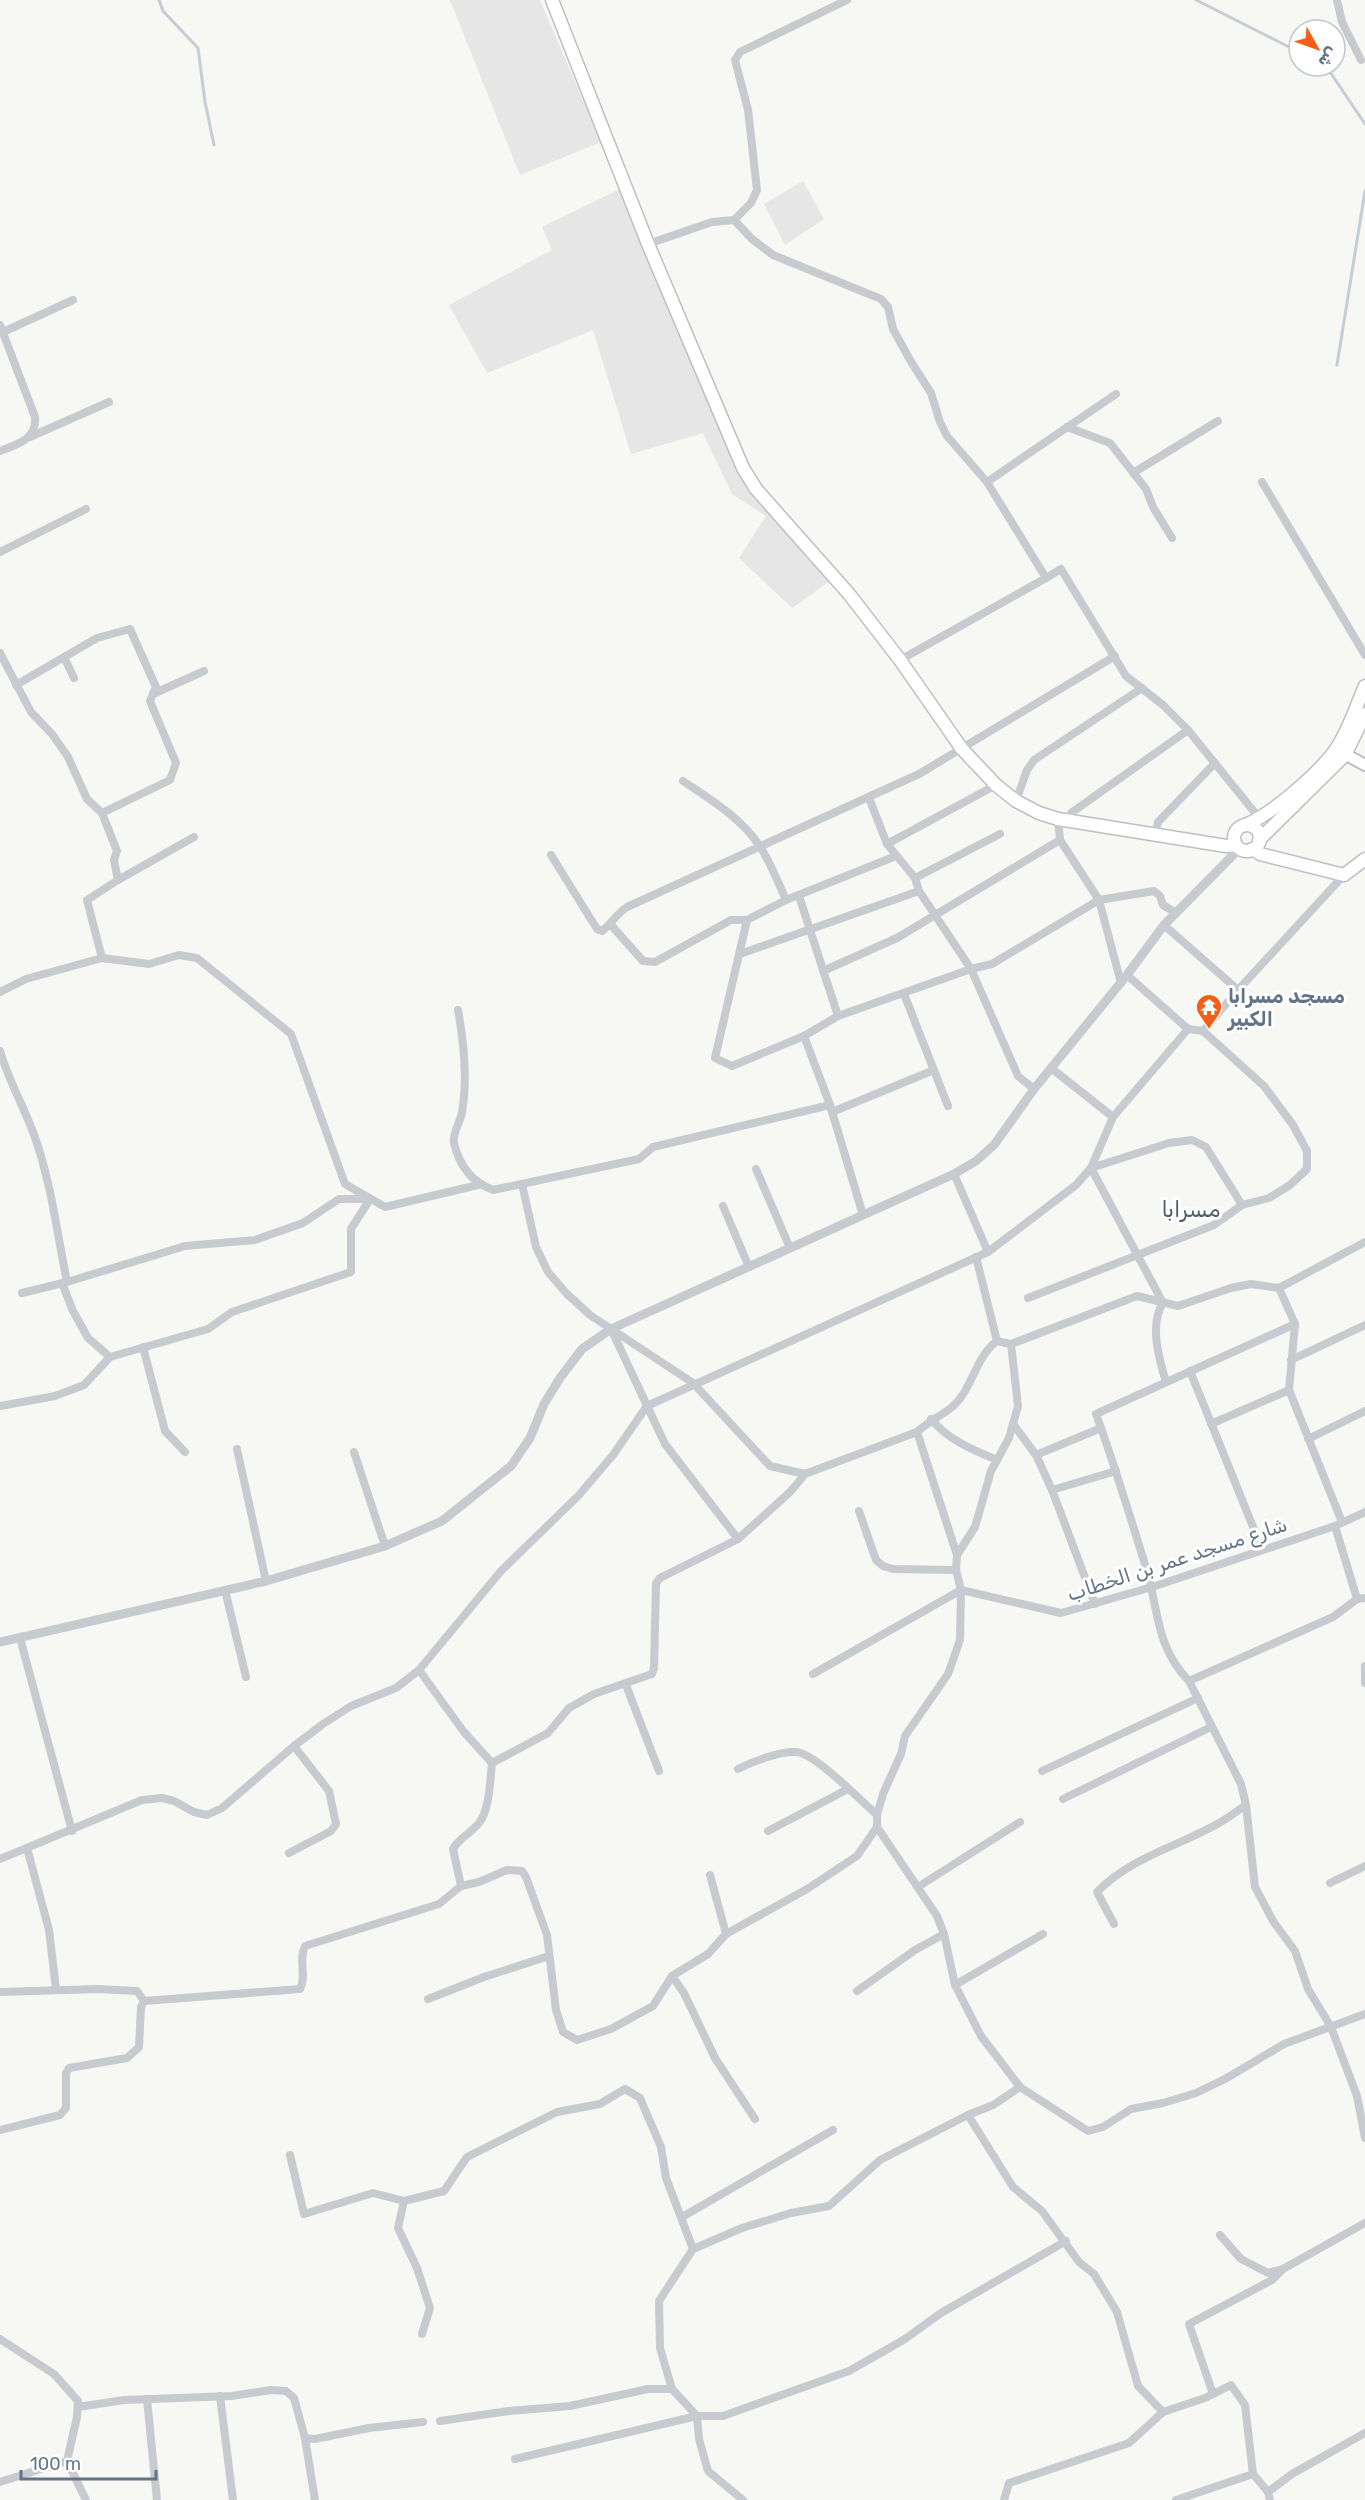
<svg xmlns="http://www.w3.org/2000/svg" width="1365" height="2500" viewBox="0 0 1365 2500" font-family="Rubik,Cairo,sans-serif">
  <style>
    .built { fill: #e5e6e5 }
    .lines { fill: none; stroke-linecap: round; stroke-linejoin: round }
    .stream { stroke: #c5ced4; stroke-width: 3 }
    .secondary-casing { stroke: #bbbfc5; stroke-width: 14 }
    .primary-casing { stroke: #bcbfc3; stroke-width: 15 }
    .minor { stroke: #c7cace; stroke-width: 8 }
    .tertiary { stroke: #c7cace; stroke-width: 9 }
    .secondary { stroke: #fff; stroke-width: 10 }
    .primary { stroke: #fff; stroke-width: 12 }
    .labels { text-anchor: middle; stroke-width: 6; stroke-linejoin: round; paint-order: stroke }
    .poi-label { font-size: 20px; font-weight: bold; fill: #637488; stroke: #fff; text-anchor: start }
    .street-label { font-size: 20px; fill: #637488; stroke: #fff }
    .quarter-label { font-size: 22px; fill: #525e6c; stroke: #fff }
  </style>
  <rect width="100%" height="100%" fill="#f7f7f4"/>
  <!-- built -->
  <g class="built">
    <path d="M 450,0 L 540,0 L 601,142 L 520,175 Z"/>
    <path d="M 803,181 L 824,219 L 785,245 L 764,204 Z"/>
    <path d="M 620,189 L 744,480 L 830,581 L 792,608 L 739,558 L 766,516 L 732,494 L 703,433 L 631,454 L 593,330 L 487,373 L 449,305 L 552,250 L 542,227 Z"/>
  </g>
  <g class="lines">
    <!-- stream -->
    <g class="stream">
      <path d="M 159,0 L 163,11 L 198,48 L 205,102 L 214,145"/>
      <path d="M 1196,0 L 1299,52"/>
      <path d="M 1326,66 L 1365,124"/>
      <path d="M 1337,365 L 1365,191"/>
    </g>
    <!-- secondary casing -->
    <g class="secondary-casing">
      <path id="secondary" d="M 1339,751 L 1365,765"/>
    </g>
    <!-- primary casing -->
    <g class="primary-casing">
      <g id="primary">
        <path d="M 552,0 L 648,244 L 743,468 L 756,489 L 849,594 L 900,660 L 962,749 L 996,785 L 1016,801 L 1039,813 L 1058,819 L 1226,846 L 1236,845"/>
        <path d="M 1245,825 C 1271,815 1320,772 1336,749 C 1349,730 1356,706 1365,686"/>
        <circle cx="1247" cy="838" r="13"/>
        <path d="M 1259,840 L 1345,755 L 1365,714"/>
        <path d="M 1252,849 L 1260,854 L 1344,875 L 1365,859"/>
      </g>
    </g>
    <!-- minor -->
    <g class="minor">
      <path d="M 1337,0 L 1342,22 L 1361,60"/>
      <path d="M 734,220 L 752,239 L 773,255 L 881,299 L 888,307 L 893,329 L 910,360 L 931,393 L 940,422 L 947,436 L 987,482 L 1046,578 L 900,660"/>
      <path d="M 648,244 L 712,222 L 734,220 L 751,203 L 757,190 L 748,110 L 735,60 L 740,52 L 847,0"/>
      <path d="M 0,325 L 35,417 C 37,439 18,444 0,451"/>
      <path d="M 3,332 L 73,300"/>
      <path d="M 1067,427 L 1110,443 L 1146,489 L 1153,507 L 1172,538"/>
      <path d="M 30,437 L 109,402"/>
      <path d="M 1133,473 L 1218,421"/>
      <path d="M 987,482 L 1116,394"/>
      <path d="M 1262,482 L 1365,655"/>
      <path d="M 0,552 L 86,509"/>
      <path d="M 1046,578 L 1061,569 L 1126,676 L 1163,705 L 1188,730 L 1260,819"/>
      <path d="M 0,653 L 31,712 L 52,734 L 68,757 L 87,799 L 102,813 L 117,851 L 114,860 L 118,880 L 87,900 L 102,958"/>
      <path d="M 64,657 L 74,678"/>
      <path d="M 16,685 L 97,638 L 130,629 L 156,687 L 150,701 L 176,763 L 170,780 L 102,813"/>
      <path d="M 153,694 L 204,671"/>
      <path d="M 683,781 C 711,800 740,817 759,845 C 770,861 778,882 786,900"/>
      <path d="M 869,798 L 887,844 L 915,878 L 919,891 L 971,969 L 1018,1076 L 1034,1089"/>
      <path d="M 1016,801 L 1027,770 L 1034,760 L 1142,688"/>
      <path d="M 1058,819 L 1060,840 L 1099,900 L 1121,983"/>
      <path d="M 1067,821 L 1071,813 L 1188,730"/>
      <path d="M 1155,835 L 1158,822 L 1215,763"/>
      <path d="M 887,844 L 996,785"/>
      <path d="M 551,855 L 597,929 L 602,931 C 612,924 616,914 627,907 L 919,774 L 1115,656"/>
      <path d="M 896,856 L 786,900 L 747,920 L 715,1058 L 732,1066 L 804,1036 L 838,1016 L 971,969 L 992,964 L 1099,900 L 1154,891 L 1160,896 L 1163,905 L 1176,913"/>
      <path d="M 915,878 L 1000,834"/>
      <path d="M 118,880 L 194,837"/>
      <path d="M 799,896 L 838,1016"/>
      <path d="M 611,925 L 643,961 L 655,962 L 731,920 L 747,920"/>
      <path d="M 1164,925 L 1238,990"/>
      <path d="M 740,954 L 919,891"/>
      <path d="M 823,971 L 897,938 L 1060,840"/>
      <path d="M 1127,975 L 1188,1029"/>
      <path d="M 0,992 L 26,979 L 102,958 L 149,964 L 179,955 L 197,958 L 291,1034 L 345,1184 L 385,1207 L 478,1185"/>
      <path d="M 904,994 L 948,1106"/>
      <path d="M 458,1010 C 464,1043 468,1078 462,1112 C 461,1121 452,1133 454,1143 C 459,1165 472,1182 493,1190 L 639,1159 L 653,1147 L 830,1105"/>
      <path d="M 804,1036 L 830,1105 L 863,1215"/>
      <path d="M 0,1051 C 8,1079 23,1105 33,1132 C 51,1180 57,1233 67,1282"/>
      <path d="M 1051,1068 L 1113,1117"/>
      <path d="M 832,1112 L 934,1070"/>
      <path d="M 756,1169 L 790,1248"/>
      <path d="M 954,1174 L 988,1252"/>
      <path d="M 522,1184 L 536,1247 L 548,1272 L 566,1293 L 590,1315 L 693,1383 L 770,1466 L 805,1474 L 917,1432 C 928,1422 941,1416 952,1407 C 973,1389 975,1357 997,1341 L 1011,1344 L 1137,1296 L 1178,1306 L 1231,1288 L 1251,1284 L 1279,1288 L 1365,1242"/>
      <path d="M 723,1206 L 749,1267"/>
      <path d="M 976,1257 L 997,1341"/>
      <path d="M 62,1283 L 73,1311 L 88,1338 L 110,1357"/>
      <path d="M 1279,1288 L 1295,1324 L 1289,1390 L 1342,1522"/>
      <path d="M 1028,1298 L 1214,1225 L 1242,1205 L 1269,1198 L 1290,1185 L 1307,1169 L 1307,1151 L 1293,1125 L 1264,1086 L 1203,1031"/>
      <path d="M 612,1331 L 665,1444 L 738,1539"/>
      <path d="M 1011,1344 L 1018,1406 L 1009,1438 L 991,1471 L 975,1527 L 957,1555 L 956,1570 L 961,1590 L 960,1640 L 948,1674 L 905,1736 L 901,1754 L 883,1794 L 877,1815 L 877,1827 L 937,1916 L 944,1934 L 955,1985 L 981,2036 L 1020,2087 L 993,2105 L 968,2115 L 1013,2187 L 1042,2211 L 1079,2262 L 1094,2274 L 1117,2312 L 1138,2386 L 1163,2412"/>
      <path d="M 143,1347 L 165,1431 L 185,1452"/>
      <path d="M 1291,1360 L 1365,1325"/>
      <path d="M 1190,1371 L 1262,1549"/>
      <path d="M 1166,1382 C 1159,1359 1149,1324 1163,1303 L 1091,1168 L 1169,1143 L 1192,1140 L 1206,1147 L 1242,1205"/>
      <path d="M 0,1406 L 55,1396 L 84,1385 L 110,1357 L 208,1329 L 232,1312 L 351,1272 L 351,1229 L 370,1199 L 339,1199 L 303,1223 L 255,1240 L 185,1246 L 67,1282 L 22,1293"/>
      <path d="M 931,1419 C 948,1440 973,1450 997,1460"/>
      <path d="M 1013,1424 L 1036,1455 L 1052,1490 L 1095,1604"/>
      <path d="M 1211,1424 L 1289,1390"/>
      <path d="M 917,1432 L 957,1555"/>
      <path d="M 1308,1439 L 1365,1411"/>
      <path d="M 237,1449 L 266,1581"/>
      <path d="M 354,1452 L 385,1546"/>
      <path d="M 1036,1455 L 1101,1428"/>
      <path d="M 1052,1490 L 1116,1471"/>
      <path d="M 859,1511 L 876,1560 L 883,1566 L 893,1569 L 956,1570"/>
      <path d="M 1335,1526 L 1357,1599 L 1365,1598"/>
      <path d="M 225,1590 L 246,1677"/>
      <path d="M 1357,1599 L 1333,1617 L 1189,1681 L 1241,1784 L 1246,1805 L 1255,1887 L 1273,1921 L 1295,1951 L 1308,1989 L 1331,2027 L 1357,2096 L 1365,2138"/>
      <path d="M 20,1638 L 72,1831"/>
      <path d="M 1365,1666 L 1365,1683"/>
      <path d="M 419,1670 L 464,1732 L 492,1763"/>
      <path d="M 813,1674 L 961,1590 L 1061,1613 L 1152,1587 L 1335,1526 L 1365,1512"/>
      <path d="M 1189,1681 C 1156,1647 1159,1613 1147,1571 C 1131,1519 1115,1466 1096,1414 L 1295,1324"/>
      <path d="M 626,1685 L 659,1771"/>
      <path d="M 738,1769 C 752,1762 779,1751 796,1752 C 815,1753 861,1801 877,1815"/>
      <path d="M 1042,1771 L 1198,1698"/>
      <path d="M 1063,1799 L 1211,1727"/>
      <path d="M 768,1831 L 848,1789"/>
      <path d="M 27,1848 L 49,1930 L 56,1989"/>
      <path d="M 289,1853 L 331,1831 L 336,1824 L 329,1791 L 294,1746"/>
      <path d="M 0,1859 L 142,1800 L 162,1798 L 174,1801 L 194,1812 L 207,1815 L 222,1808 L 294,1746 L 323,1724 L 351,1706 L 396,1688 L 419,1670 L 501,1571 L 579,1495 L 613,1455 L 647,1406 L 988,1252 L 1076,1185 L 1091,1168 L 1113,1117 L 1188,1029 L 1203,1031 L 1238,990 L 1344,875"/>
      <path d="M 710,1875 L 726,1934"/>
      <path d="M 1330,1883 L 1365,1866"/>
      <path d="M 461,1886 L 453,1849 C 459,1838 471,1833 479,1823 C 490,1809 490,1780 492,1763 L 548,1733 L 569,1708 L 594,1694 L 652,1674 L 654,1668 L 656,1583 L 660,1578 L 738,1539 L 790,1492 L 805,1474"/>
      <path d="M 918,1887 L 1020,1822"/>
      <path d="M 1114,1924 L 1097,1892 C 1131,1857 1177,1847 1219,1823 C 1228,1818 1237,1811 1246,1805"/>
      <path d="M 672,1976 L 684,1993 L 715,2058 L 755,2119"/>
      <path d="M 955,1985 L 1043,1934"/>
      <path d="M 857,1991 L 915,1950 L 944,1934"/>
      <path d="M 0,1992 L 98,1989 L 137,1991 L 144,2001"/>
      <path d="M 428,1999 L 484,1977 L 549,1956"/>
      <path d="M 1020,2087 L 1088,2131 L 1103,2127 L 1131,2109 L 1163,2103 L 1196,2093 L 1225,2079 L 1284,2044 L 1365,2014"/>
      <path d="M 0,2130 L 60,2115 L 66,2108 L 66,2073 L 69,2068 L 127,2058 L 139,2047 L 141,2007 L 144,2001 L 300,1989 C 307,1976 298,1960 305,1946 L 439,1904 L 461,1886 L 479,1882 L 507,1870 L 522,1871 L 526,1877 L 547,1935 L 556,2010 L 563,2032 L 577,2040 L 611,2029 L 653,2006 L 672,1976 L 708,1954 L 726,1934 L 807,1889 L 857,1856 L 877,1827"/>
      <path d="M 290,2155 L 304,2214 L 373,2193 L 404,2201 L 444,2191 L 467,2157 L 557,2112 L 600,2104 L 625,2089 L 640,2098 L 661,2147 L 666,2178 L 693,2249 L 659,2301 L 660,2348 L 672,2389 L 697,2416 L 699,2439 L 708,2471 L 743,2500"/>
      <path d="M 404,2201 L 398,2228 L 417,2268 L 430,2308 L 422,2334"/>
      <path d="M 682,2217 L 833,2130"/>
      <path d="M 1220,2235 L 1241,2259 L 1268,2273 L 1283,2269 L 1365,2223"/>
      <path d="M 693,2249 L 742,2228 L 791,2213 L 829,2206 L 880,2160 L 968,2115"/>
      <path d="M 0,2339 L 54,2374 L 78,2401 L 77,2417 L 67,2461 L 86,2500"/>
      <path d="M 1213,2394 L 1189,2324 L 1272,2280 L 1283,2269"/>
      <path d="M 220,2396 L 233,2500"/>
      <path d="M 147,2399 L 157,2500"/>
      <path d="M 78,2407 L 124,2400 L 232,2396 L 271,2390 L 286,2391 L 294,2398 L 305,2438 L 315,2439 L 369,2428 L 423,2422"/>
      <path d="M 440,2421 L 509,2411 L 570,2406 L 648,2389 L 672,2389"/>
      <path d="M 305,2438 L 315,2500"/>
      <path d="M 515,2459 L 697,2416 L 723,2416 L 849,2371 L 905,2339 L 941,2313 L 1066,2241"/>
      <path d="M 0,2482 L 67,2461"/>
      <path d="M 1004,2500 L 1009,2483 L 1129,2443 L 1163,2412 L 1205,2398 L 1231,2385 L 1245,2405 L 1253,2474 L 1268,2492"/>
      <path d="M 1176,2500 L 1253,2474"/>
      <path d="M 1270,2500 L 1268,2492 L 1292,2474 L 1365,2433"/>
    </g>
    <!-- tertiary -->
    <path class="tertiary" d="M 0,1642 L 266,1581 L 385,1546 L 442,1521 L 511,1466 L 530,1438 L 544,1404 L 560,1378 L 582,1349 L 611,1329 L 954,1174 L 976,1161 L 994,1145 L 1034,1089 L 1127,975 L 1164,925 L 1240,848"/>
    <!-- secondary -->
    <use href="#secondary" class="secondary"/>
    <!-- primary -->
    <use href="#primary" class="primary"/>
  </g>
  <!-- icons -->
  <defs>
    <g id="temple-pin" transform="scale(1.35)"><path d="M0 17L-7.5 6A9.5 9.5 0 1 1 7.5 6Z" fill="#f45e17" stroke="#fff"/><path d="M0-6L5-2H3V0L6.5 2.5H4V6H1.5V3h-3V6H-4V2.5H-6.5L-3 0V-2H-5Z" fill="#fff"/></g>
  </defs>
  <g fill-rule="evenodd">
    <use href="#temple-pin" x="1209" y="1007"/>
  </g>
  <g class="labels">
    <!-- poi labels -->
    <g class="poi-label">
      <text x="1228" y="1003">مسجد مسرابا<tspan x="1228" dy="23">الكبير</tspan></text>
    </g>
    <!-- street labels -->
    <g class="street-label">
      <text transform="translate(1177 1559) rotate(-18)" y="7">شارع مسجد عمر بن الخطاب</text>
    </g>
    <!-- quarter labels -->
    <g class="quarter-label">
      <text x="1191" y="1217">مسرابا</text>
    </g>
  </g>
  <!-- north arrow -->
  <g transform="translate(1317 48) rotate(130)"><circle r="28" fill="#ffffff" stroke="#c1c7cf" stroke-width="1.5"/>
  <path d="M0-4.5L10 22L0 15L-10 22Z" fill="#f45e17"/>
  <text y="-9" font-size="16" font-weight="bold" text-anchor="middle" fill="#637488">ش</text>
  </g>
  <!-- scale -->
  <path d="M21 2470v9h135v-9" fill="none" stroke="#637488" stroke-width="3"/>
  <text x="30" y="2470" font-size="18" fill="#637488" stroke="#ffffff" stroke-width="4.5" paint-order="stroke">100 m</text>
</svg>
